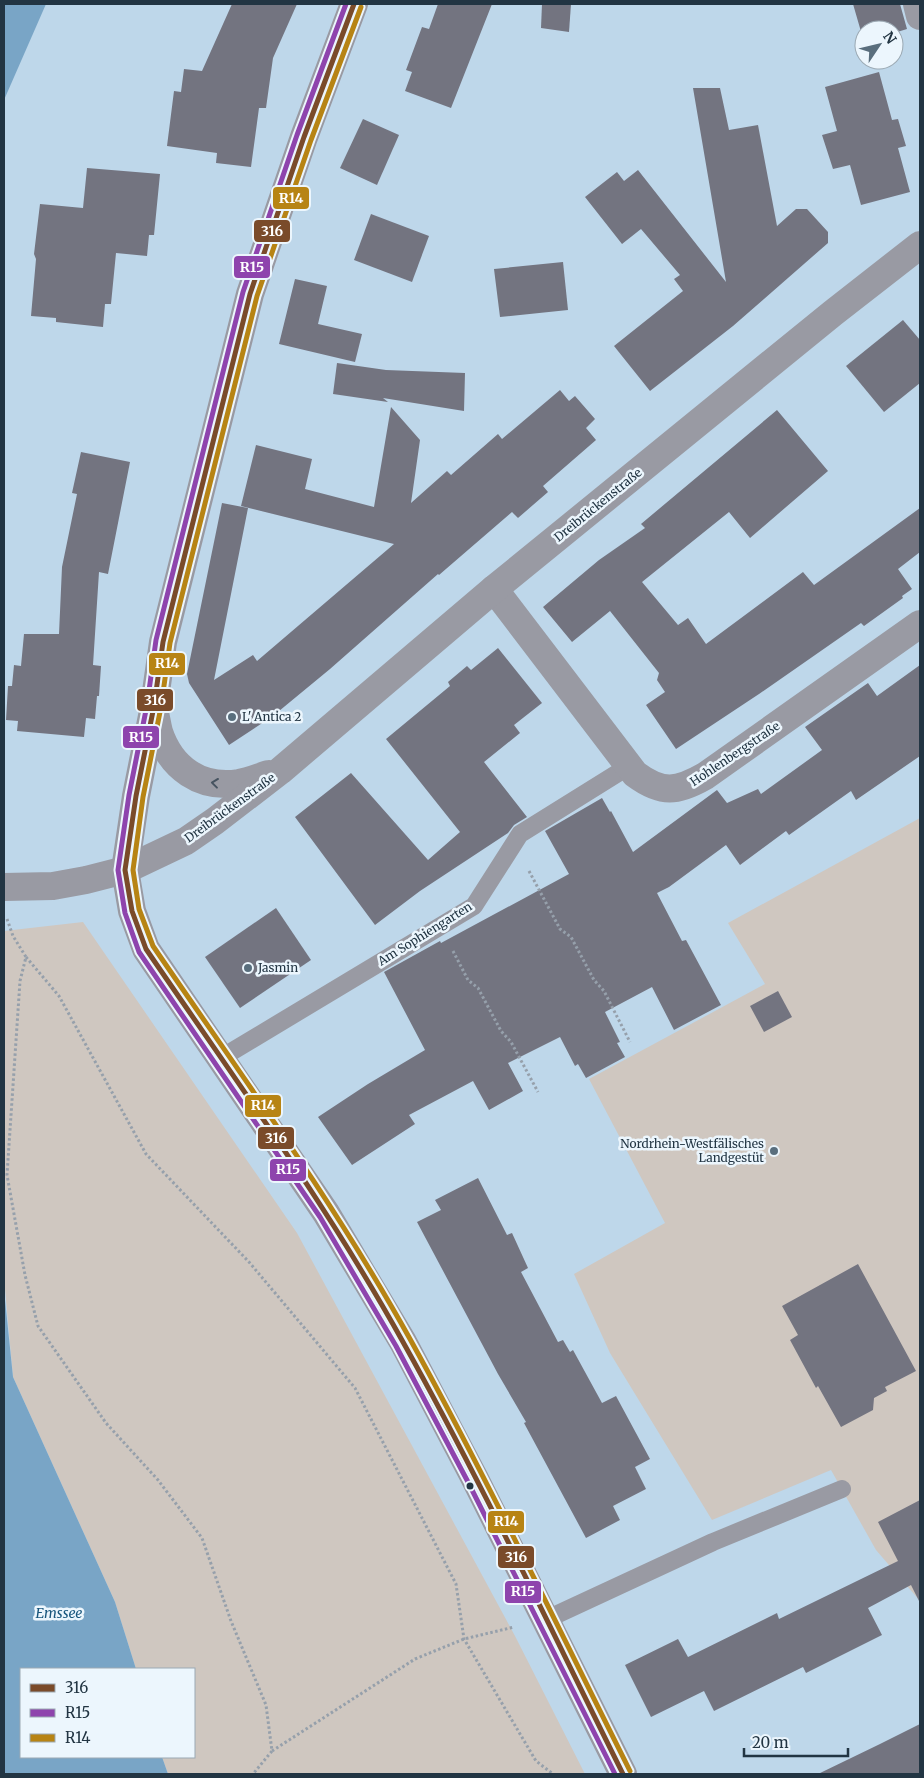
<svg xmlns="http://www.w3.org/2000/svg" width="924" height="1778" viewBox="0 0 924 1778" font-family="Merriweather,serif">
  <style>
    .green { fill: #cfc7c0 }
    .water { fill: #79a5c6 }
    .building { fill: #737480 }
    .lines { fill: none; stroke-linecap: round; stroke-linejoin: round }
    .path { stroke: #96a0ab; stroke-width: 3; stroke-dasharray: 2.5 2.5; stroke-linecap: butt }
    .service { stroke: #999aa3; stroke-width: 18 }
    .minor { stroke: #999aa3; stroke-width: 28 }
    .tertiary { stroke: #999aa3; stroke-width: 28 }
    .bus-1-casing { stroke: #ecf6fd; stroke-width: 9 }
    .bus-2-casing { stroke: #ecf6fd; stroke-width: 9 }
    .bus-3-casing { stroke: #ecf6fd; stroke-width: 9 }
    .bus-1 { stroke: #7a4b2a; stroke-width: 5 }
    .bus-2 { stroke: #8e44ad; stroke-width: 5 }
    .bus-3 { stroke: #b78414; stroke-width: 5 }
    .oneway { stroke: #465360 }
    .poi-dot { fill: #596e7d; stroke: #ecf6fd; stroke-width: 2 }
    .bus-dot { fill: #223543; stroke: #ecf6fd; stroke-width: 2 }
    .labels { text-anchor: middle; stroke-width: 5; stroke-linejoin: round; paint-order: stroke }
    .street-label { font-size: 12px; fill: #223543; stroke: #ecf6fd }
    .poi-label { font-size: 12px; fill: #223543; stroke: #ecf6fd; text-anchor: start }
    .water-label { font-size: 14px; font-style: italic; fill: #18567d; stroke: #ecf6fd }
    .line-badge { stroke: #ecf6fd; stroke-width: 2 }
    .badge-label { font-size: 14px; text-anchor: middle; font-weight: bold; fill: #fff }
  </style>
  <rect width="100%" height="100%" fill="#bed7ea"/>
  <!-- green -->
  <g class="green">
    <path d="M 920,818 L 920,1601 L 876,1550 L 831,1470 L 712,1520 L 610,1353 L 574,1274 L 665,1223 L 589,1079 L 765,984 L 728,923 Z"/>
    <path d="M 83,922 L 297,1233 L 515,1636 L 585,1774 L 168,1774 L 162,1757 L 194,1757 L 194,1669 L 136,1669 L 115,1602 L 13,1377 L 4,1278 L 4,931 Z"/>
  </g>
  <!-- water -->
  <g class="water">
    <path d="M 4,4 L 46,4 L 4,100 Z"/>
    <path d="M 4,1290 L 13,1377 L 115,1602 L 136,1669 L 21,1669 L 21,1757 L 162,1757 L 168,1774 L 4,1774 Z"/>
  </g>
  <!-- building -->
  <g class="building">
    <path d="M 232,4 L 297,4 L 273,58 L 266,108 L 259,108 L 251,167 L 216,163 L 217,153 L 167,146 L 174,91 L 181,92 L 184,69 L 202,71 Z"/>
    <path d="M 438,4 L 492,4 L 451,108 L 405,91 L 412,72 L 406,70 L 422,27 L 429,29 Z"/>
    <path d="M 542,4 L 571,4 L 569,32 L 541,28 Z"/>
    <path d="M 853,4 L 900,4 L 907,29 L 894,33 L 894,30 L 864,30 L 864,42 Z"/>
    <path d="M 879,72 L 892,120 L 898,119 L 906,146 L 898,148 L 910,192 L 861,205 L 850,165 L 833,169 L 822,135 L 837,131 L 825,87 Z"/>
    <path d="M 693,88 L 720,88 L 729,130 L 758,125 L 777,226 L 796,209 L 807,209 L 828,232 L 828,243 L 733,326 L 650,391 L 614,346 L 683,291 L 674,279 L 680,275 L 641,229 L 622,244 L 585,197 L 617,172 L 624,181 L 638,170 L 726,282 Z"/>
    <path d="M 363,119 L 399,135 L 377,185 L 340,168 Z"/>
    <path d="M 87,168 L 160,174 L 154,235 L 149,235 L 147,256 L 116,253 L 111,304 L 105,304 L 103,327 L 56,322 L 56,318 L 31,316 L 36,259 L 34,254 L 40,204 L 83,208 Z"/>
    <path d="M 371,214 L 429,236 L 412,282 L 354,260 Z"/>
    <path d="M 563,262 L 568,310 L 500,317 L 494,269 Z"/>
    <path d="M 295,279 L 327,286 L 318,324 L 362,334 L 355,362 L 279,344 Z"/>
    <path d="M 903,320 L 920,340 L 920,383 L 884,412 L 846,366 Z"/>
    <path d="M 337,363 L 386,370 L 465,373 L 464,411 L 383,398 L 388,402 L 333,394 Z"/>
    <path d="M 560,390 L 569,401 L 575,396 L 595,419 L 586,428 L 596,440 L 543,486 L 548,492 L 518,518 L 512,512 L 439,575 L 438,574 L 330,669 L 273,716 L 229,745 L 189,683 L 187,674 L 222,503 L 248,508 L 214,680 L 253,655 L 257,661 L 394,544 L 241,506 L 256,445 L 312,459 L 305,489 L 374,507 L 391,407 L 420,440 L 411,503 L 447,471 L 451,475 L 498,434 L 502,439 Z"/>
    <path d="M 777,410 L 828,471 L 750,538 L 729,512 L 642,582 L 678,625 L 688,618 L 706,644 L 803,572 L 814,585 L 920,508 L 920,552 L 898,569 L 912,589 L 902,596 L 903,598 L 864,626 L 861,623 L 759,694 L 676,749 L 646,705 L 665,692 L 657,680 L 659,673 L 610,611 L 572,642 L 543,607 L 599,560 L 645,528 L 641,524 Z"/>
    <path d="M 81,452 L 130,462 L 108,574 L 99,572 L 93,665 L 101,666 L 99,696 L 97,696 L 95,719 L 86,718 L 84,737 L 17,731 L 18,721 L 6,720 L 8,686 L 12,686 L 14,665 L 21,666 L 24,634 L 59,634 L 62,567 L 77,494 L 72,493 Z"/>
    <path d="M 498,648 L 542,703 L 514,725 L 520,733 L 484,762 L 527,817 L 514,825 L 508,833 L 420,891 L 375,925 L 295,817 L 351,773 L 428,860 L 460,832 L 386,739 L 450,686 L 448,682 L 467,666 L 471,670 Z"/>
    <path d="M 920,665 L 920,756 L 856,800 L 851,791 L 789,835 L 786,831 L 740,865 L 726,845 L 669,887 L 657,893 L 682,941 L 686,940 L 721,1005 L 674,1030 L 652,987 L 605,1012 L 620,1042 L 617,1043 L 625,1057 L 586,1078 L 578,1064 L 575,1066 L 560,1037 L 508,1063 L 523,1091 L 489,1110 L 473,1081 L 409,1115 L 415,1124 L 352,1165 L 318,1117 L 368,1084 L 425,1050 L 384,972 L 440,941 L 441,943 L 569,874 L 545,831 L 602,798 L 610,812 L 611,811 L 633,852 L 717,790 L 727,803 L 758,789 L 761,794 L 822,750 L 805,727 L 868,683 L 877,696 Z"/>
    <path d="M 276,908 L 311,960 L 240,1008 L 205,957 Z"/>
    <path d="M 778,991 L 792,1017 L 764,1032 L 750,1006 Z"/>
    <path d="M 478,1178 L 507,1235 L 512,1233 L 528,1268 L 521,1272 L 558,1342 L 563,1340 L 570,1352 L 573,1350 L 602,1403 L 616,1396 L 650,1459 L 635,1467 L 646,1489 L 613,1506 L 620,1520 L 586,1538 L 524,1423 L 526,1422 L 498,1374 L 417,1222 L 441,1210 L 435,1200 Z"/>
    <path d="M 858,1264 L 916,1371 L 885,1387 L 887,1391 L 874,1398 L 873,1410 L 841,1427 L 818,1386 L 816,1388 L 790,1340 L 798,1335 L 782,1306 Z"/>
    <path d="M 920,1500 L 920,1603 L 911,1585 L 868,1608 L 882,1635 L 806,1673 L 803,1667 L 714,1711 L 704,1691 L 651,1717 L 625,1665 L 678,1639 L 688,1657 L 777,1613 L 779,1619 L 898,1561 L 878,1522 Z"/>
    <path d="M 920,1724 L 920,1774 L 818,1774 L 880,1744 Z"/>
  </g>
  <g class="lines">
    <!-- path -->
    <g class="path">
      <path d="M 529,871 L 560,929 L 571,937 L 594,980 L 604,991 L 630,1042"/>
      <path d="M 7,919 L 13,936 L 26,957 L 20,981 L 7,1175 L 25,1275 L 38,1326 L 106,1423 L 158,1480 L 202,1538 L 231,1621 L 266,1705 L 272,1751 L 253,1774"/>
      <path d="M 453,951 L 468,980 L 478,988 L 501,1031 L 511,1042 L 538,1092"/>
      <path d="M 26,957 L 59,996 L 146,1154 L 249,1262 L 355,1388 L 456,1584 L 464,1639 L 536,1761 L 553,1774"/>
      <path d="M 272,1751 L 415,1659 L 464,1639 L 514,1627"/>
    </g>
    <!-- service -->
    <g class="service">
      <path d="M 221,1058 L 474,906 L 520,834 L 629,766"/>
      <path d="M 545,1620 L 713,1542 L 842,1489"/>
    </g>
    <!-- minor -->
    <g class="minor">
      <path d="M 917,4 L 920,16"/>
      <path d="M 494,589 L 635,774 C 662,794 677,792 705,776 L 920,624"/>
      <path d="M 4,887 L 53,886 L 86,880 L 125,870"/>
    </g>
    <!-- tertiary -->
    <g class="tertiary">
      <path d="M 354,4 L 304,137 L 250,294 L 163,642 L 154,706 L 136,796 L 125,870 L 132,911 L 146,949 L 326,1213 L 403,1342 L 475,1479 L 623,1774"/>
      <path d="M 154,709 C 156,716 157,724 159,732 C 171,768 200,789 239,783 C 249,781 259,777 269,774"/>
      <path d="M 125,870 L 186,841 L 215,821 L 280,771 L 494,589 L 833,313 L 920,245"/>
    </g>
    <!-- bus-1 casing -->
    <g class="bus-1-casing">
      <path id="bus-1" d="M 354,4 L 304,137 L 250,294 L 163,642 L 154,706 L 136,796 L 125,870 L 132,911 L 146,949 C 234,1078 327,1205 403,1342 C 482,1483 551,1630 623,1774"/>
    </g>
    <!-- bus-2 casing -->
    <g class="bus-2-casing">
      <path id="bus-2" d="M 346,4 L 297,135 L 243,292 L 156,640 L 147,705 L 129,795 L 118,870 L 125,913 L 139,952 L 320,1217 L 396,1346 L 468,1482 L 615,1774"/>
    </g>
    <!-- bus-3 casing -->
    <g class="bus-3-casing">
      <path id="bus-3" d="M 361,7 L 311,140 L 257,296 L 170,643 L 161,707 L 143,797 L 133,870 L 139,909 L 153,946 C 241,1075 334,1202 410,1339 C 488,1480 557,1626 630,1771"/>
    </g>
    <!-- bus-1 -->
    <use href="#bus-1" class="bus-1"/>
    <!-- bus-2 -->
    <use href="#bus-2" class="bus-2"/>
    <!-- bus-3 -->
    <use href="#bus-3" class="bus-3"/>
  </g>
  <!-- one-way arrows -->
  <defs><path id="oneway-chevron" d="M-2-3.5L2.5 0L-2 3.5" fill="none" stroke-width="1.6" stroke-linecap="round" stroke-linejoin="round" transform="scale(1.25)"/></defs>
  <use class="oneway" href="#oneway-chevron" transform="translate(215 783) rotate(-173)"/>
  <!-- markers -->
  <g class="poi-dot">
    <circle cx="232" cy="717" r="5"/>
    <circle cx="248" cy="968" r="5"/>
    <circle cx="774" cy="1151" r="5"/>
  </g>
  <circle class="bus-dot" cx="470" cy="1486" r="4.5"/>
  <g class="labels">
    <!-- street labels -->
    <g class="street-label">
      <text transform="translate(598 505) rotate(-39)" y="4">Dreibrückenstraße</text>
      <text transform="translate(735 754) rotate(-34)" y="4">Hohlenbergstraße</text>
      <text transform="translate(230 808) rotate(-36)" y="4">Dreibrückenstraße</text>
      <text transform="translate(425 934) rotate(-32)" y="4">Am Sophiengarten</text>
    </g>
    <!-- poi labels -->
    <g class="poi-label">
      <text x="242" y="721">L' Antica 2</text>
      <text x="258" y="972">Jasmin</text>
      <text x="764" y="1148" text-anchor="end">Nordrhein-Westfälisches<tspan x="764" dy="14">Landgestüt</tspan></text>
    </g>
    <!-- water labels -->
    <g class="water-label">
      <text x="59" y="1618">Emssee</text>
    </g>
  </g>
  <g class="line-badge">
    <rect x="272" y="186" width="38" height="24" rx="5" fill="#b78414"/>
    <rect x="253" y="219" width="38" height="24" rx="5" fill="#7a4b2a"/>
    <rect x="233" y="255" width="38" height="24" rx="5" fill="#8e44ad"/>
    <rect x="148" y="652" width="38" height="24" rx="5" fill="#b78414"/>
    <rect x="136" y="688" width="38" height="24" rx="5" fill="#7a4b2a"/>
    <rect x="122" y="725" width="38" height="24" rx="5" fill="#8e44ad"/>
    <rect x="244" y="1094" width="38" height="24" rx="5" fill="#b78414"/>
    <rect x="257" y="1126" width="38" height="24" rx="5" fill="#7a4b2a"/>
    <rect x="269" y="1158" width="38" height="24" rx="5" fill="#8e44ad"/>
    <rect x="487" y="1510" width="38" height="24" rx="5" fill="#b78414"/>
    <rect x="497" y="1545" width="38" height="24" rx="5" fill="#7a4b2a"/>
    <rect x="504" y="1580" width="38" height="24" rx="5" fill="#8e44ad"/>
  </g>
  <g class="badge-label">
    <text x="291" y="203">R14</text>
    <text x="272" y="236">316</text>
    <text x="252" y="272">R15</text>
    <text x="167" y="668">R14</text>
    <text x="155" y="705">316</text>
    <text x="141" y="742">R15</text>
    <text x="263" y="1110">R14</text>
    <text x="276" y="1143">316</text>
    <text x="288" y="1174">R15</text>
    <text x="506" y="1526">R14</text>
    <text x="516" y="1562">316</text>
    <text x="523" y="1596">R15</text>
  </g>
  <!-- border -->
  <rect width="924" height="1778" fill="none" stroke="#223543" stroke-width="10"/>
  <!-- legend -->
  <rect x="20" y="1668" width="175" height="90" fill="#ecf6fd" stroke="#9ba9b3"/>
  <rect x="30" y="1684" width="25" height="8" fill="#7a4b2a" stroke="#9ba9b3"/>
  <text x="65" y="1693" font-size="15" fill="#223543">316</text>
  <rect x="30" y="1709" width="25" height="8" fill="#8e44ad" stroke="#9ba9b3"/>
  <text x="65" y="1718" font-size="15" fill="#223543">R15</text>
  <rect x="30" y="1734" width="25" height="8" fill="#b78414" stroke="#9ba9b3"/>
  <text x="65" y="1743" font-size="15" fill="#223543">R14</text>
  <!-- north arrow -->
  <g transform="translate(879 45) rotate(55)"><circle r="24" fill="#ecf6fd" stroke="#9ba9b3"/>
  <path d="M0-4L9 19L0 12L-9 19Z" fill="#596e7d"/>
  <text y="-8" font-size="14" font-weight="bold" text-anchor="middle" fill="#223543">N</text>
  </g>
  <!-- scale -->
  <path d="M744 1748v8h104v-8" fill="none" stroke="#223543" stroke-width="2.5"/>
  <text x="752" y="1748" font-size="15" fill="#223543" stroke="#ecf6fd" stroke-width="4" paint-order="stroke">20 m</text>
</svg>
